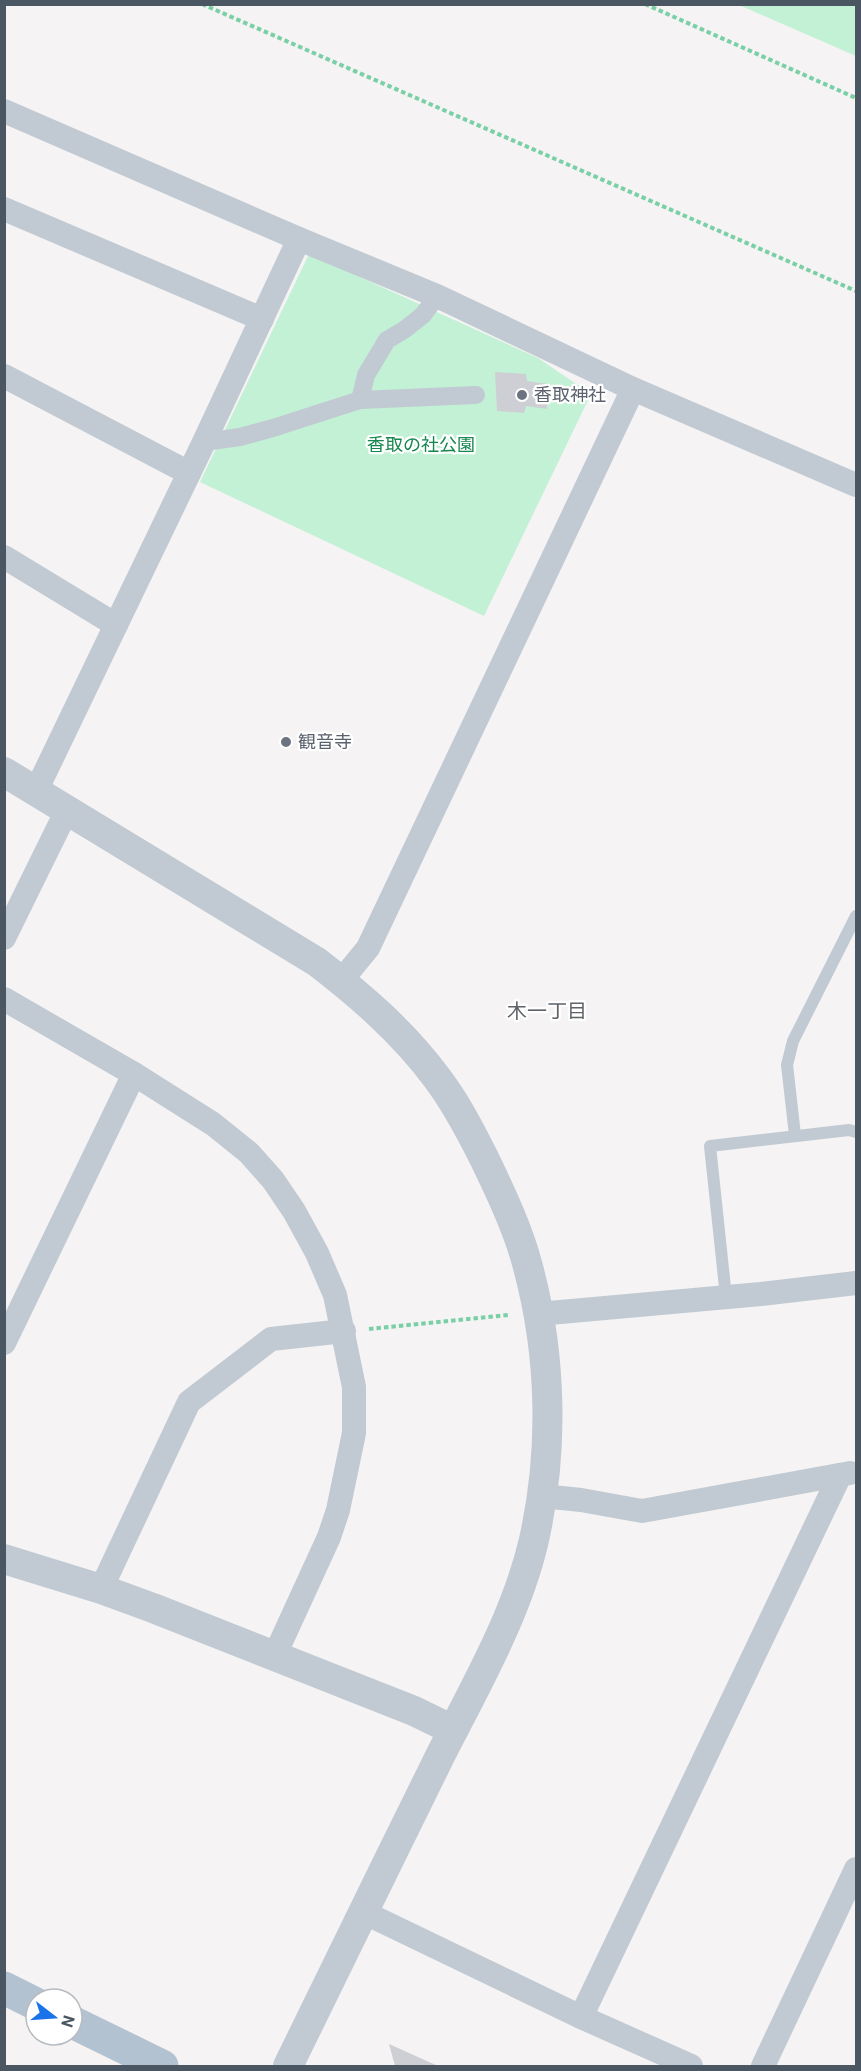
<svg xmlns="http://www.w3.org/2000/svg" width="861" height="2071" viewBox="0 0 861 2071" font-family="Roboto,'Noto Sans JP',sans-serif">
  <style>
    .green { fill: #c3f1d5 }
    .building { fill: #cdcfd5 }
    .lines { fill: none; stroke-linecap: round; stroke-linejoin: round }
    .path { stroke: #7ad0a6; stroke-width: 4; stroke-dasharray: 4.5 3; stroke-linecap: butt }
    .service { stroke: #c1cad2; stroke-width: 12 }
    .pedestrian { stroke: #c1cad2; stroke-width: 18 }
    .minor { stroke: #c1cad2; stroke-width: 24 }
    .tertiary { stroke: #c1cad2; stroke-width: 30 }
    .primary { stroke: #b3c2d1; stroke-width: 33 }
    .worship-dot { fill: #6b7280; stroke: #fff; stroke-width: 2 }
    .labels { text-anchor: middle; stroke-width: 4.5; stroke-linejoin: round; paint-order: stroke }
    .worship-label { font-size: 18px; fill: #5b616d; stroke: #fff; text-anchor: start }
    .park-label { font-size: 18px; fill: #17864f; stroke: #fff }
    .neighbourhood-label { font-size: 20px; fill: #5f6368; stroke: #fff }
  </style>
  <rect width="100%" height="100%" fill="#f5f3f3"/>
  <!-- green -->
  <g class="green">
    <path d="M 739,5 L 856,5 L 856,56 Z"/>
    <path d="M 309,254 L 538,358 L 591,394 L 484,616 L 200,482 Z"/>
  </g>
  <!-- building -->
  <g class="building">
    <path d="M 495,372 L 526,374 L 527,381 L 548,384 L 547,409 L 526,406 L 524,413 L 497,411 Z"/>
    <path d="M 389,2044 L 438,2066 L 395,2066 Z"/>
  </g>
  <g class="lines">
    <!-- path -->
    <g class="path">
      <path d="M 202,4 L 856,291"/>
      <path d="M 645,4 L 856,98"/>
      <path d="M 369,1329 L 508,1315"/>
    </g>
    <!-- service -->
    <g class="service">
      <path d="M 795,1135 L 787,1065 L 793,1041 L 856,916"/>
      <path d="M 726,1297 L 710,1146 L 849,1130 L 856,1132"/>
    </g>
    <!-- pedestrian -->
    <g class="pedestrian">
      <path d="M 360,400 L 366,375 L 387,340 L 404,330 L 423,315 L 437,296"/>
      <path d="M 204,442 L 240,437 L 273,428 L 360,400 L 476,395"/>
    </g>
    <!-- minor -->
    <g class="minor">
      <path d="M 4,111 L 299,239 L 437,296 L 633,389 L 856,485"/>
      <path d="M 4,209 L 262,319"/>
      <path d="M 4,376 L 189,473"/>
      <path d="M 4,557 L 116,625"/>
      <path d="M 36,791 L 204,442 L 299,239"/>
      <path d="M 4,938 L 67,810"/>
      <path d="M 341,981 L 368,948 L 633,389"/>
      <path d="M 4,999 L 134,1074 L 213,1124 L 249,1153 L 273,1180 L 294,1211 L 317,1253 L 335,1295 L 354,1387 L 354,1433 L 338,1510 L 329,1537 L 274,1657"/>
      <path d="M 538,1314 L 761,1294 L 856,1283"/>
      <path d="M 4,1343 L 134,1074"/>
      <path d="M 542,1496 L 581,1500 L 642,1511 L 850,1473"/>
      <path d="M 101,1589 L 189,1402 L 271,1339 L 344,1331"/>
      <path d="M 363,1912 L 581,2017 L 691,2066"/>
      <path d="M 581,2017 L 840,1475"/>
      <path d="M 763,2066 L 856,1869"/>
    </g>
    <!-- tertiary -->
    <g class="tertiary">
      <path d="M 4,772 L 317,962 C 361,996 403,1032 437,1078 C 456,1103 470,1130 484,1158 C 500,1191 519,1231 528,1267 C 552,1356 554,1454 533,1544 C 515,1618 475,1687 441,1754 C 390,1858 338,1962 288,2066"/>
      <path d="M 4,1559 L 101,1589 L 153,1608 L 414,1711 L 453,1730"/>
    </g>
    <!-- primary -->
    <g class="primary">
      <path d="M 4,1988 L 36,2004"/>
      <path d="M 72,2022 L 162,2066"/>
    </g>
  </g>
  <!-- markers -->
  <g class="worship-dot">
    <circle cx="522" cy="395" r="6"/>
    <circle cx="286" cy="742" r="6"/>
  </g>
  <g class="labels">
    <!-- worship labels -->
    <g class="worship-label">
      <text x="534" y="401">香取神社</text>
      <text x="298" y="748">観音寺</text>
    </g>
    <!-- park labels -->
    <g class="park-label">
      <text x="421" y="451">香取の社公園</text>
    </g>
    <!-- neighbourhood labels -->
    <g class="neighbourhood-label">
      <text x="547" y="1018">木一丁目</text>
    </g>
  </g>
  <!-- border -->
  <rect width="861" height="2071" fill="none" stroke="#4a5661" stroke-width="12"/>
  <!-- north arrow -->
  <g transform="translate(54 2017) rotate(107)"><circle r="28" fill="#ffffff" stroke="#b7bbc0" stroke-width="1.5"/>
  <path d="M0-4.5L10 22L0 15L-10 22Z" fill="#1a73e8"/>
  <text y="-9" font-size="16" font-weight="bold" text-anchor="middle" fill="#4a5661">N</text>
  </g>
</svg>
